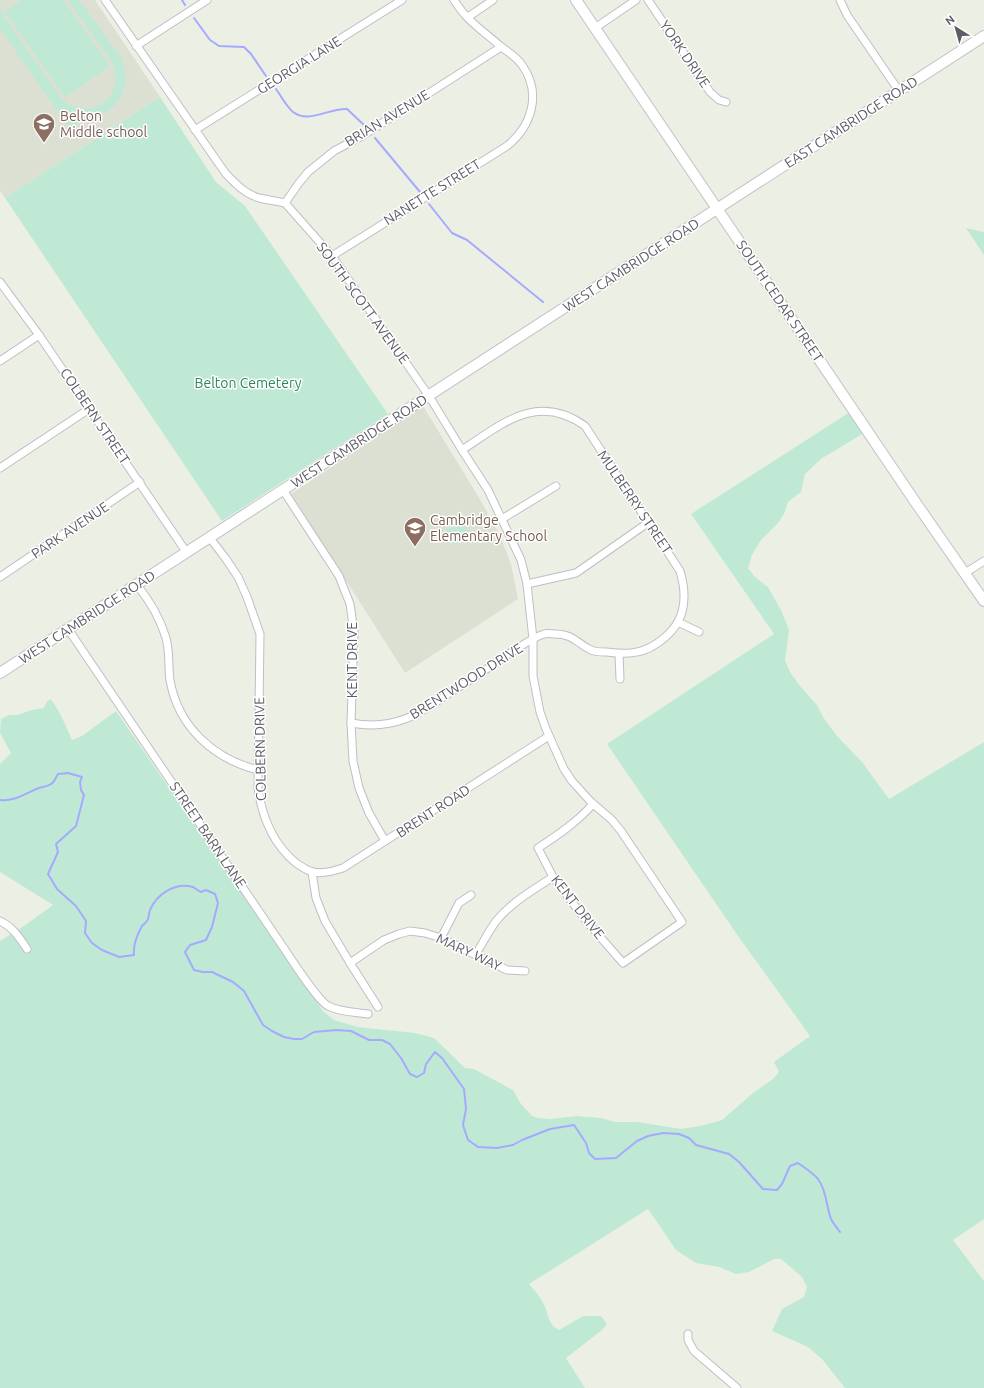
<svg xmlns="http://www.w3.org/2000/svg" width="984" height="1388" viewBox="0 0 984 1388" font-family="Ubuntu,sans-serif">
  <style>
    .education { fill: #dce0d3 }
    .green { fill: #bfe9d5 }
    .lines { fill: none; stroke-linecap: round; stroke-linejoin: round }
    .stream { stroke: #a5aaff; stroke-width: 2 }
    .street-casing { stroke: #bfbec6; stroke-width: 9 }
    .secondary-casing { stroke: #c2c1ca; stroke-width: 12 }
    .street { stroke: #fff; stroke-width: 7 }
    .secondary { stroke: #fff; stroke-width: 10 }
    .labels { text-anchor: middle; stroke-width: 3; stroke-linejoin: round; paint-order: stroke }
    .street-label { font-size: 14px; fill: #5d5c66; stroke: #fff }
    .education-label { font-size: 14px; fill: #785e54; stroke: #fff; text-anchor: start }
    .park-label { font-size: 14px; fill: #2d845e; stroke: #fff }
  </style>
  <rect width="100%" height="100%" fill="#ecf0e4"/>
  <!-- education -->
  <g class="education">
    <path d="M 0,0 L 95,0 L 160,97 L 5,198 L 0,191 Z"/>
    <path d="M 423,406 L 478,496 L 499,533 L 511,564 L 518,599 L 405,673 L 291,494 Z"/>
  </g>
  <!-- green -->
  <g class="green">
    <path d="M 21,0 L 63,0 L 110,66 L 65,97 L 5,12 Z"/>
    <path d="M 68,0 L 79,0 C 89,13 99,27 108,40 C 114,48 122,56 124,66 C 128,80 124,98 112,108 C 102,116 87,120 75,116 L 79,122 L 70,129 L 0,29 L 0,7 L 5,18 L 62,99 C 90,124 129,95 111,61 Z"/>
    <path d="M 160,97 L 216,182 L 245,206 L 388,414 L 222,521 L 5,198 Z"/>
    <path d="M 966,228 L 984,232 L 984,255 Z"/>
    <path d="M 850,412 L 862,434 L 821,459 L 805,474 L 801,492 L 788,502 L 784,514 L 778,523 L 761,540 L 752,555 L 748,568 L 755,577 L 768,587 L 782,612 L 789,630 L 785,660 L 790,672 L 800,686 L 817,705 L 823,717 L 837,736 L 862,762 L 889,799 L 984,742 L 984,1219 L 953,1240 L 984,1281 L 984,1388 L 845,1388 L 822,1359 L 808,1347 L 772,1331 L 782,1309 L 804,1297 L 807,1287 L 802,1277 L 781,1259 L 774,1259 L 749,1272 L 736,1274 L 719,1267 L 696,1263 L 676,1250 L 648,1209 L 529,1284 C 534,1290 540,1296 543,1303 C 549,1313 547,1324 559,1330 L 583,1316 L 601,1316 L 607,1324 L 602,1330 L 566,1358 L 585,1388 L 0,1388 L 0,941 L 24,926 L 53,905 L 0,872 L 0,764 L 11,753 L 0,733 L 1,719 L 9,715 L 17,715 L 32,710 L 44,708 L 46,703 L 50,699 C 56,703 69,732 72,740 L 82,736 L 116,711 L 323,1011 L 334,1020 L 358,1027 L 415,1033 L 434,1038 L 465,1068 L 474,1069 L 513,1090 L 521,1104 L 532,1116 L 538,1118 L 551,1119 L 576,1116 L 600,1118 L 616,1122 L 637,1122 L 681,1129 L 700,1126 L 722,1120 L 753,1093 L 773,1079 L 779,1072 L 774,1062 L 810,1036 L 738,936 L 607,744 L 774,634 L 691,514 Z"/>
    <path d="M 461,521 L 471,534 L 453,546 L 443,532 Z"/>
  </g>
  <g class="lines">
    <!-- stream -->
    <g class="stream">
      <path d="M 182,0 L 185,5"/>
      <path d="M 194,18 L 210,40 L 219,46 L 244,47 L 251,54 L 266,76"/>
      <path d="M 276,89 C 281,96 286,106 293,112 C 309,124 328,108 347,109 L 364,125"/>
      <path d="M 375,138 L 420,192"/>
      <path d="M 429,204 L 452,233 L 467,240 L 543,302"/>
      <path d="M 0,800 C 14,802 26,793 39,788 C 43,787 48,786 51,784 C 54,783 56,777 58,774 L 68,773 L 82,777 L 80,782 L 81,790 L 84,795 L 76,826 L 56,844 L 58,852 L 48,874 L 57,889 L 76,906 L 86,921 L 85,933 L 92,943 L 102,950 L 119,957 L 134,955 C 133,946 137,935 142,926 C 144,924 147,922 148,919 C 149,916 149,913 150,910 C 157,894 175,882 193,887 C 195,888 198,891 201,892 L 206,890 L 215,894 L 218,903 L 212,927 L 206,940 L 190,945 L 185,952 L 194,970 L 203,972 L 212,972 L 233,982 L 244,991 L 263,1025 L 272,1031 L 284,1037 L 294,1039 L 302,1039 L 314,1032 L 336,1030 L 351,1031 L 369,1040 L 382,1040 L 390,1044 L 401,1058 L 410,1074 L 417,1077 L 424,1073 L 426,1064 L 435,1052 L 442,1058 L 464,1089 L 466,1109 L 463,1125 L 468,1140 L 478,1147 L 497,1148 L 513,1145 L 522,1140 L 550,1129 L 574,1125 L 586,1143 L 589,1153 L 595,1159 L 616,1158 L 637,1141 L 648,1136 L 663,1133 L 679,1134 L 689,1138 L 696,1145 L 729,1154 L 739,1162 L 763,1189 L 777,1190 L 782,1184 L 790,1166 L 798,1163 C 805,1168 813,1173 818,1179 C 827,1191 826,1206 831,1219 C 833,1223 837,1228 840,1232"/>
    </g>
    <!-- street casing -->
    <g class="street-casing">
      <g id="street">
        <path d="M 105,0 L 226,174 C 236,184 245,194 259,198 C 268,200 276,201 285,203 L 332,256 L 429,396 L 462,450 L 488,490 L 521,560 L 527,584 L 533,639 L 533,676 L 540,712 L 546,729 L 564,769 L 572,781 L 591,802 L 612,820 L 621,831 L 682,922 L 623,963 L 588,923 L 553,877 L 538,848 C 558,835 577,822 593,804"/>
        <path d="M 648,0 L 710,92 L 719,100 L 726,102"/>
        <path d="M 840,0 L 847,15 L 899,91"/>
        <path d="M 468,17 L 493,0"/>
        <path d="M 595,28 L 636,0"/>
        <path d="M 136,46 L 207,0"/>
        <path d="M 195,130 L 402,0"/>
        <path d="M 285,203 L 299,183 L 308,172 L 334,151 L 362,136 L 501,47"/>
        <path d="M 332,256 L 507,146 C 532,126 542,93 522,65 C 516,56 507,52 499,45 C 489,36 476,27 467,17 C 462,12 458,6 454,0"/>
        <path d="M 0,282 L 39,335 L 187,553"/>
        <path d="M 0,361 L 39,335"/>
        <path d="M 0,468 L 89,409"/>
        <path d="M 283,490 L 339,576 L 350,604 L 354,632 L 351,723 L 353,761 L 359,788 L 369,813 L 385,841"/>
        <path d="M 502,519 L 556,486"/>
        <path d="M 210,538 L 226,559 L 238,577 L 247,597 L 260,634 L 258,788 C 262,817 273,844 296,863 C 301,866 307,871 313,872 C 323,874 333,871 343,868 L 549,736"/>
        <path d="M 965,573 L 984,561"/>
        <path d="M 0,577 L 140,482"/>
        <path d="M 527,584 L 576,573 L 649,522"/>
        <path d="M 137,585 C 150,601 160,618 166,638 C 170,652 168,666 170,680 C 178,727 214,759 258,770"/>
        <path d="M 678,622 L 699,632"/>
        <path d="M 68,629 L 279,941 C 289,955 316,999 328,1006 C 340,1012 355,1012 368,1014"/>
        <path d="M 619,654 L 620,679"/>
        <path d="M 351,723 C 396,731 419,714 454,690 C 472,679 490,667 507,655 C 519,648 531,638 544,634 C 548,633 552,634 556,634 C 575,635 576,643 591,650 C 595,652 601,652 606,652 C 624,654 640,655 656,644 C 684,626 689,602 680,571 L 585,426 C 537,392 502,424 462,450"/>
        <path d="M 312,872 L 316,898 L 325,921 L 350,963 L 378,1007"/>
        <path d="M 0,921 C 13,927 19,937 27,949"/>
        <path d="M 441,938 L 459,903 L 471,895"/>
        <path d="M 476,954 C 483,943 489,930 497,920 C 512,902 533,890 553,877"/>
        <path d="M 350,963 L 384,940 L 399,934 L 410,931 L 425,933 L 441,938 L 507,970 L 525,971"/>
        <path d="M 688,1334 L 688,1340 L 694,1351 L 737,1388"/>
      </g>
    </g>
    <!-- secondary casing -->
    <g class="secondary-casing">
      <g id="secondary">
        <path d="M 576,0 L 918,506 L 984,601"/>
        <path d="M 0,673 L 984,36"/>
      </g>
    </g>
    <!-- street -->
    <use href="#street" class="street"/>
    <!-- secondary -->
    <use href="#secondary" class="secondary"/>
  </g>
  <!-- icons -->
  <defs>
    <g id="school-pin" transform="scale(1.15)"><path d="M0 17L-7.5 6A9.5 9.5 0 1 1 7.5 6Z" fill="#8d6e63" stroke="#fff"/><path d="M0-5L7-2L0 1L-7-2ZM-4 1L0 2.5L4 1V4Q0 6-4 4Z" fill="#fff"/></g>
  </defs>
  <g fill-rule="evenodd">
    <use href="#school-pin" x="44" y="124"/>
    <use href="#school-pin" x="415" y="528"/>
  </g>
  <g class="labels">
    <!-- street labels -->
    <g class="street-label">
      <text transform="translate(685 54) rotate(56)" y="5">YORK DRIVE</text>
      <text transform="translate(299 65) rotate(-32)" y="5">GEORGIA LANE</text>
      <text transform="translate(387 118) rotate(-31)" y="5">BRIAN AVENUE</text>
      <text transform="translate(851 122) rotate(-33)" y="5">EAST CAMBRIDGE ROAD</text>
      <text transform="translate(432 192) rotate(-32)" y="5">NANETTE STREET</text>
      <text transform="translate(631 265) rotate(-33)" y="5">WEST CAMBRIDGE ROAD</text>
      <text transform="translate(780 301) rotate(56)" y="5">SOUTH CEDAR STREET</text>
      <text transform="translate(363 303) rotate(54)" y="5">SOUTH SCOTT AVENUE</text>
      <text transform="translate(95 416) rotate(56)" y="5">COLBERN STREET</text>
      <text transform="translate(359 441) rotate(-33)" y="5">WEST CAMBRIDGE ROAD</text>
      <text transform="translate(635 502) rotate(56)" y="5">MULBERRY STREET</text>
      <text transform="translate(70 530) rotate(-34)" y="5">PARK AVENUE</text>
      <text transform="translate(87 617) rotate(-33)" y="5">WEST CAMBRIDGE ROAD</text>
      <text transform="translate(352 660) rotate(-90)" y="5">KENT DRIVE</text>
      <text transform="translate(466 681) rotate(-32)" y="5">BRENTWOOD DRIVE</text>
      <text transform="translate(260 749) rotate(-91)" y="5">COLBERN DRIVE</text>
      <text transform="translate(433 811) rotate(-33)" y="5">BRENT ROAD</text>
      <text transform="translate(208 835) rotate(56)" y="5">STREET BARN LANE</text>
      <text transform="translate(578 907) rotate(52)" y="5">KENT DRIVE</text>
      <text transform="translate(469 952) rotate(25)" y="5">MARY WAY</text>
    </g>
    <!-- education labels -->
    <g class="education-label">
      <text x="60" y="121">Belton<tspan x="60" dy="16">Middle school</tspan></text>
      <text x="430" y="525">Cambridge<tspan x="430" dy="16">Elementary School</tspan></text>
    </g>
    <!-- park labels -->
    <g class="park-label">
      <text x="248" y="388">Belton Cemetery</text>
    </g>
  </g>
  <!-- north arrow -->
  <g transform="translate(956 28) rotate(323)" stroke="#ffffff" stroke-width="3" paint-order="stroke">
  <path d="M0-3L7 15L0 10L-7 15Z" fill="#5d5c66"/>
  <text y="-6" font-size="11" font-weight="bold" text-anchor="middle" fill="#5d5c66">N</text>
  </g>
</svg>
